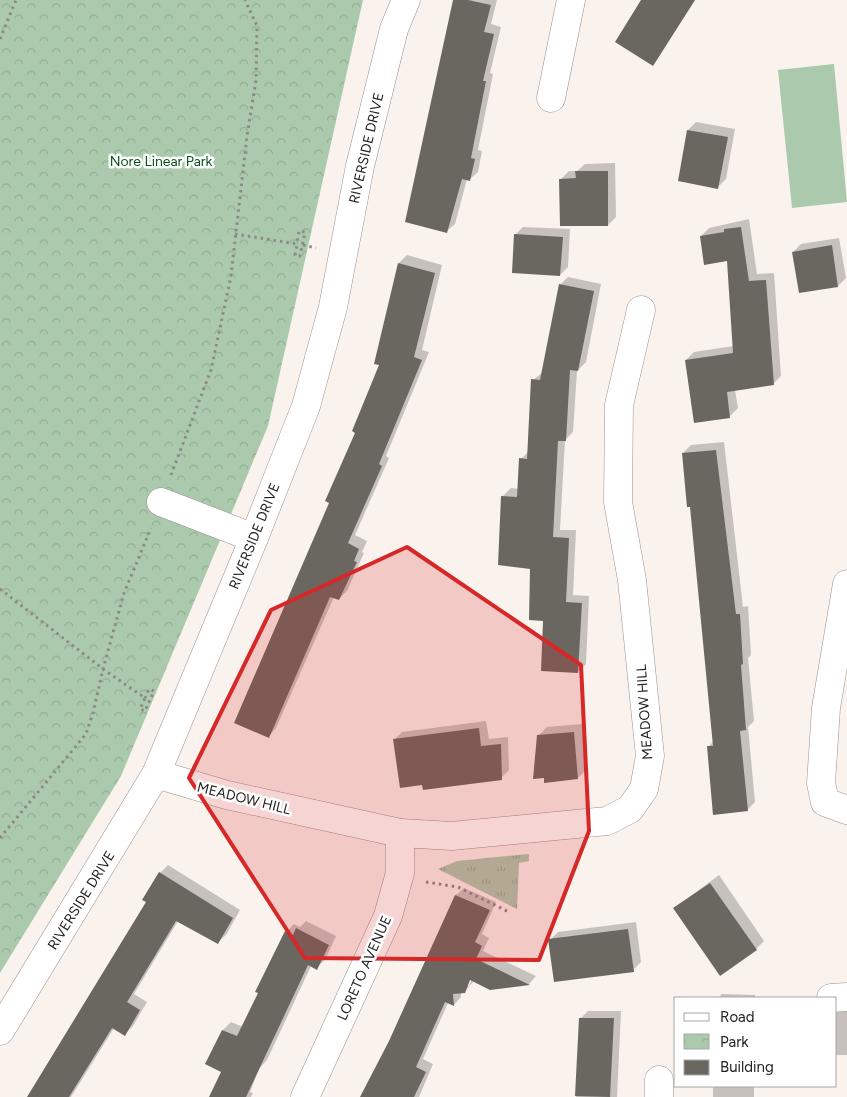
<svg xmlns="http://www.w3.org/2000/svg" width="847" height="1097" viewBox="0 0 847 1097" font-family="Figtree,sans-serif">
  <style>
    .grass { fill: url(#grass-tufts) }
    .park { fill: url(#park-crowns) }
    .garden { fill: #abcaad }
    .shadow { fill: #0003; fill-rule: evenodd }
    .building { fill: #6a6761 }
    .lines { fill: none; stroke-linecap: round; stroke-linejoin: round }
    .minor-casing { stroke: #98928d; stroke-width: 29 }
    .path { stroke: #8e8986; stroke-width: 3; stroke-dasharray: 2.5 4; stroke-linecap: butt }
    .minor { stroke: #fff; stroke-width: 28 }
    .marked { fill: #d62828; fill-opacity: 0.2; stroke: #d62828; stroke-width: 4; stroke-linejoin: round }
    .labels { text-anchor: middle; stroke-width: 5; stroke-linejoin: round; paint-order: stroke }
    .street-label { font-size: 14px; fill: #252221; stroke: #fff }
    .park-label { font-size: 14px; fill: #05531b; stroke: #fff }
  </style>
  <defs>
    <pattern id="grass-tufts" width="24" height="20" patternUnits="userSpaceOnUse" patternTransform="scale(1.25)"><rect width="24" height="20" fill="#abcaad"/><path d="M3 7l-1-3M5 7V3M7 7l1-3M15 17l-1-3M17 17v-4M19 17l1-3" fill="none" stroke="#93ad95"/></pattern>
    <pattern id="park-crowns" width="20" height="18" patternUnits="userSpaceOnUse" patternTransform="scale(1.25)"><rect width="20" height="18" fill="#abcaad"/><path d="M2 6a3 3 0 1 1 6 0M12 15a3 3 0 1 1 6 0" fill="none" stroke="#93ad95"/></pattern>
  </defs>
  <rect width="100%" height="100%" fill="#f9f2ed"/>
  <!-- grass -->
  <path class="grass" d="M 529,854 L 529,861 L 519,863 L 517,909 L 438,869 L 457,861 Z"/>
  <!-- park -->
  <path class="park" d="M 0,0 L 363,0 L 268,426 L 121,776 L 0,973 Z"/>
  <!-- garden -->
  <path class="garden" d="M 834,64 L 847,202 L 792,208 L 778,70 Z"/>
  <!-- shadow -->
  <g class="shadow">
    <path d="M 454,0 L 497,0 L 491,24 L 501,27 L 490,73 L 493,74 L 478,150 L 482,151 L 478,172 L 470,179 L 467,179 L 455,224 L 447,231 Z"/>
    <path d="M 647,0 L 695,0 L 653,65 Z"/>
    <path d="M 696,122 L 735,129 L 726,179 L 718,187 L 688,130 Z"/>
    <path d="M 615,163 L 616,217 L 608,225 L 561,179 L 569,171 L 577,171 L 585,164 Z"/>
    <path d="M 749,219 L 757,274 L 774,273 L 781,376 L 773,384 L 735,390 L 738,408 L 730,416 L 686,360 L 694,352 L 734,346 L 728,260 L 701,236 L 709,228 Z"/>
    <path d="M 523,227 L 570,229 L 568,267 L 560,275 L 515,235 Z"/>
    <path d="M 839,238 L 846,278 L 838,286 L 793,252 L 801,244 Z"/>
    <path d="M 407,255 L 442,265 L 422,350 L 429,352 L 386,456 L 389,458 L 355,535 L 367,541 L 362,552 L 364,553 L 347,591 L 339,599 L 334,597 L 276,728 L 268,737 L 331,502 L 381,364 L 375,363 L 399,263 Z"/>
    <path d="M 568,277 L 601,284 L 586,362 L 577,371 L 573,432 L 565,440 L 560,530 L 576,530 L 573,595 L 589,596 L 586,664 L 578,672 L 545,619 L 531,568 L 503,496 L 511,488 L 519,489 L 521,459 L 529,451 L 533,380 L 543,372 L 560,285 Z"/>
    <path d="M 724,442 L 743,607 L 748,606 L 751,655 L 748,658 L 754,721 L 748,727 L 755,802 L 747,810 L 708,747 L 714,741 L 692,506 L 683,453 L 691,445 Z"/>
    <path d="M 486,721 L 489,739 L 508,737 L 509,770 L 501,778 L 423,784 L 394,740 L 402,732 Z"/>
    <path d="M 582,724 L 586,770 L 578,778 L 538,736 L 547,727 Z"/>
    <path d="M 168,865 L 240,910 L 226,935 L 218,942 L 178,921 L 134,994 L 147,1002 L 133,1026 L 125,1034 L 114,1028 L 71,1097 L 29,1097 L 148,901 L 160,873 Z"/>
    <path d="M 719,875 L 764,941 L 756,949 L 675,908 Z"/>
    <path d="M 464,888 L 496,902 L 482,934 L 489,938 L 483,951 L 536,976 L 529,984 L 490,989 L 474,981 L 464,992 L 461,992 L 461,997 L 454,1005 L 448,1003 L 423,1059 L 433,1064 L 419,1097 L 373,1097 L 391,1042 L 456,895 ZM 472,974 L 474,975 L 469,986 L 466,986 Z"/>
    <path d="M 306,921 L 336,936 L 325,960 L 316,968 L 311,966 L 267,1060 L 259,1069 L 250,1092 L 253,1093 L 251,1097 L 210,1097 L 222,1072 L 206,1064 L 223,1030 L 231,1022 L 243,1027 L 286,932 L 294,924 L 300,927 Z"/>
    <path d="M 636,922 L 641,962 L 633,970 L 550,940 L 558,932 Z"/>
    <path d="M 722,994 L 755,995 L 755,998 L 718,998 Z"/>
    <path d="M 847,1007 L 847,1055 L 836,1055 L 836,1008 Z"/>
    <path d="M 588,1011 L 621,1011 L 617,1097 L 576,1097 L 580,1019 Z"/>
    <rect x="713" y="1086" width="41" height="11"/>
  </g>
  <!-- building -->
  <g class="building">
    <path d="M 453,0 L 468,0 L 491,5 L 484,32 L 494,34 L 483,81 L 486,81 L 471,158 L 475,159 L 470,181 L 462,179 L 447,233 L 405,222 Z"/>
    <path d="M 641,0 L 695,0 L 653,66 L 615,42 Z"/>
    <path d="M 687,130 L 728,137 L 718,189 L 678,181 Z"/>
    <path d="M 575,171 L 608,171 L 608,226 L 560,226 L 559,179 L 576,178 Z"/>
    <path d="M 741,227 L 749,281 L 766,280 L 774,385 L 727,392 L 730,418 L 694,423 L 685,360 L 733,353 L 727,261 L 704,265 L 700,236 L 724,232 L 724,229 Z"/>
    <path d="M 514,234 L 563,237 L 560,276 L 512,273 Z"/>
    <path d="M 832,245 L 838,287 L 799,293 L 792,252 Z"/>
    <path d="M 398,263 L 435,273 L 414,357 L 422,360 L 379,464 L 382,466 L 348,543 L 359,549 L 354,561 L 357,562 L 339,600 L 330,597 L 269,738 L 234,723 L 329,503 L 325,501 L 355,433 L 352,431 L 379,365 L 374,364 Z"/>
    <path d="M 559,284 L 594,291 L 578,371 L 570,370 L 566,441 L 558,441 L 553,537 L 569,538 L 566,602 L 582,603 L 578,673 L 541,671 L 543,621 L 529,620 L 530,569 L 498,565 L 501,496 L 517,497 L 519,458 L 527,459 L 531,379 L 540,380 Z"/>
    <path d="M 716,450 L 736,614 L 740,614 L 743,664 L 741,665 L 746,730 L 740,731 L 748,811 L 713,815 L 707,746 L 713,746 L 690,507 L 687,507 L 682,453 Z"/>
    <path d="M 479,728 L 481,746 L 501,744 L 502,780 L 423,790 L 422,785 L 400,788 L 393,739 Z"/>
    <path d="M 574,732 L 578,779 L 544,783 L 544,778 L 533,779 L 537,735 Z"/>
    <path d="M 159,872 L 233,918 L 218,944 L 176,921 L 127,1002 L 140,1010 L 125,1036 L 112,1028 L 69,1097 L 27,1097 L 146,902 L 142,900 Z"/>
    <path d="M 710,883 L 757,950 L 720,976 L 673,908 Z"/>
    <path d="M 455,895 L 490,910 L 475,942 L 482,946 L 476,959 L 530,985 L 490,990 L 470,980 L 465,993 L 453,994 L 454,1006 L 445,1002 L 416,1067 L 426,1072 L 414,1097 L 360,1097 L 389,1041 Z"/>
    <path d="M 296,928 L 329,945 L 317,970 L 308,965 L 246,1097 L 209,1097 L 221,1072 L 205,1064 L 222,1030 L 237,1036 L 258,993 L 255,992 L 285,931 L 293,935 Z"/>
    <path d="M 628,929 L 634,972 L 554,982 L 548,939 Z"/>
    <path d="M 579,1018 L 614,1018 L 610,1097 L 575,1096 Z"/>
  </g>
  <g class="lines">
    <!-- minor casing -->
    <g class="minor-casing">
      <g id="minor">
        <path d="M 551,98 L 571,0"/>
        <path d="M 161,502 L 254,538"/>
        <path d="M 847,584 L 826,708 L 821,783 L 825,802 L 847,810"/>
        <path d="M 156,774 L 227,795 L 400,833 L 452,836 L 607,821 L 630,809 L 644,789 L 650,756 L 632,580 L 618,502 L 619,405 L 641,310"/>
        <path d="M 831,998 L 847,997"/>
        <path d="M 0,1031 L 156,774 L 254,538 L 306,406 L 333,307 L 360,166 L 394,29 L 406,0"/>
        <path d="M 659,1080 L 659,1097"/>
        <path d="M 305,1097 L 388,916 L 400,873 L 400,833"/>
      </g>
    </g>
    <!-- path -->
    <g class="path">
      <path d="M 0,39 L 16,0"/>
      <path d="M 235,234 L 297,244 L 295,255 L 300,256 L 305,232 L 299,231 L 297,244"/>
      <path d="M 303,245 L 316,248"/>
      <path d="M 171,475 L 211,370 L 231,276 L 247,136 L 256,80 L 257,26 L 245,0"/>
      <path d="M 0,589 L 103,669 L 145,698 L 140,709 L 145,711 L 154,691 L 149,689 L 145,698"/>
      <path d="M 0,838 L 86,734 L 93,713 L 103,669 L 124,593 L 151,528"/>
      <path d="M 426,882 L 458,887 L 509,912"/>
    </g>
    <!-- minor -->
    <use href="#minor" class="minor"/>
  </g>
  <!-- marked area -->
  <path class="marked" d="M 407,547 L 581,665 L 589,831 L 539,960 L 305,958 L 189,778 L 271,610 Z"/>
  <g class="labels">
    <!-- street labels -->
    <g class="street-label">
      <text transform="translate(366 148) rotate(-77)" y="5">RIVERSIDE DRIVE</text>
      <text transform="translate(254 536) rotate(-68)" y="5">RIVERSIDE DRIVE</text>
      <text transform="translate(644 712) rotate(-94)" y="5">MEADOW HILL</text>
      <text transform="translate(244 798) rotate(14)" y="5">MEADOW HILL</text>
      <text transform="translate(81 900) rotate(-58)" y="5">RIVERSIDE DRIVE</text>
      <text transform="translate(364 968) rotate(-66)" y="5">LORETO AVENUE</text>
    </g>
    <!-- park labels -->
    <g class="park-label">
      <text x="161" y="166">Nore Linear Park</text>
    </g>
  </g>
  <!-- legend -->
  <rect x="674" y="997" width="162" height="90" fill="#ffffff" stroke="#a8a7a6"/>
  <rect x="684" y="1013" width="25" height="8" fill="#ffffff" stroke="#a8a7a6"/>
  <text x="720" y="1022" font-size="15" fill="#252221">Road</text>
  <rect x="684" y="1034" width="25" height="15" fill="url(#park-crowns)" stroke="#a8a7a6"/>
  <text x="720" y="1047" font-size="15" fill="#252221">Park</text>
  <rect x="684" y="1060" width="25" height="15" fill="#6a6761" stroke="#a8a7a6"/>
  <text x="720" y="1072" font-size="15" fill="#252221">Building</text>
</svg>
